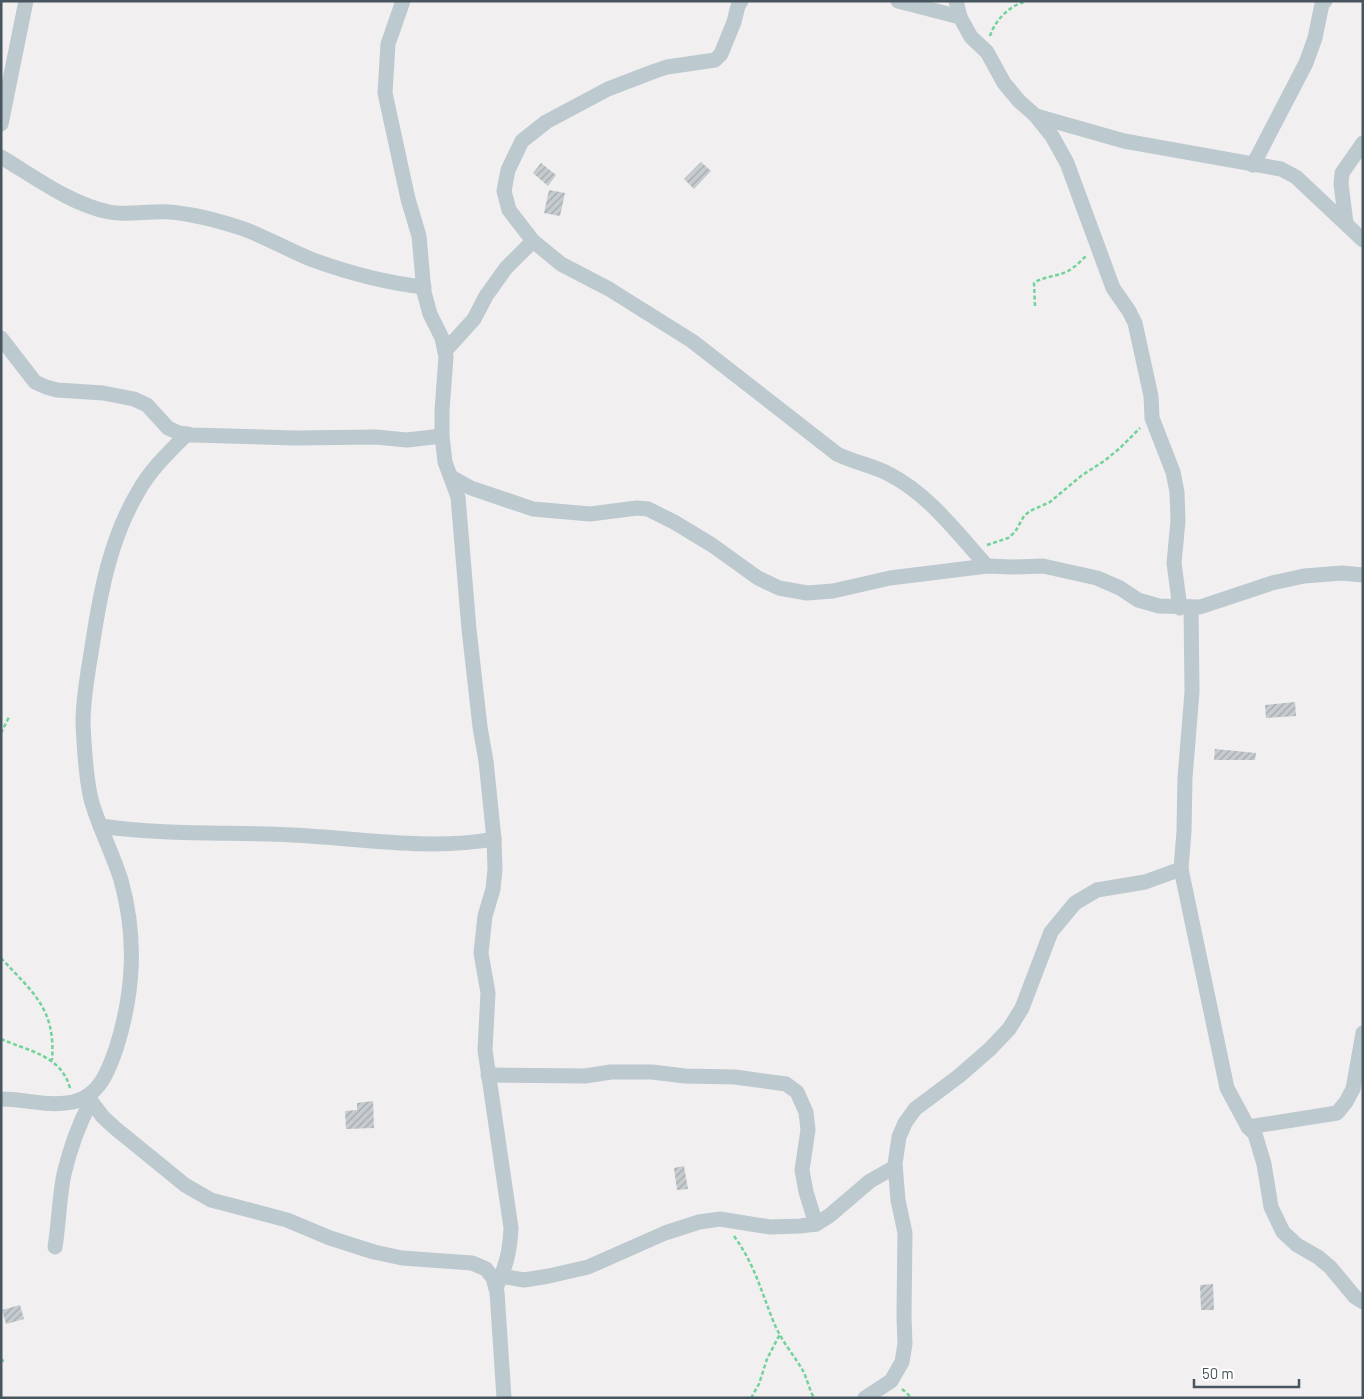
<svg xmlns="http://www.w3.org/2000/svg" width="1364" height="1399" viewBox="0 0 1364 1399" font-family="Barlow,sans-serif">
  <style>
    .building { fill: url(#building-hatch) }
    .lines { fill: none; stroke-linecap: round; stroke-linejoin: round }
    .path { stroke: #70d39a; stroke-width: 2.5; stroke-dasharray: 4 2.5; stroke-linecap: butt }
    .street { stroke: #bcc9cf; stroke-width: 15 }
  </style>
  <defs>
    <pattern id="building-hatch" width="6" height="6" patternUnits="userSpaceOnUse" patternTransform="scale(1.25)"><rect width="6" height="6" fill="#c6cbcf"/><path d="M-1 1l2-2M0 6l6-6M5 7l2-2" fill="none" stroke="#a3a8ab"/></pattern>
  </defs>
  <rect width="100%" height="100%" fill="#f2eff0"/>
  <!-- building -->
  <g class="building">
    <path d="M 701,162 L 711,171 L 694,189 L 684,179 Z"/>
    <path d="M 541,163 L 556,175 L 548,186 L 533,173 Z"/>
    <path d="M 549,190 L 565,193 L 560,216 L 544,213 Z"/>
    <path d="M 1295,702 L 1296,716 L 1266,718 L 1265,705 Z"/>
    <path d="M 1215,749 L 1256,753 L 1255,760 L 1214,760 Z"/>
    <path d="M 373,1101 L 374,1128 L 346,1129 L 345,1111 L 357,1110 L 357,1103 Z"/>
    <path d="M 684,1166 L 688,1189 L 677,1190 L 674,1168 Z"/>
    <path d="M 1213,1284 L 1214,1310 L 1201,1310 L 1200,1285 Z"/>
    <path d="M 20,1305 L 24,1319 L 6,1324 L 2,1310 Z"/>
  </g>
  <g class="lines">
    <!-- path -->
    <g class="path">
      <path d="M 990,36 C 995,20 1010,5 1027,1"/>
      <path d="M 1035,306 L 1034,283 C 1044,276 1057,277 1068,271 C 1075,267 1081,261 1086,256"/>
      <path d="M 987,545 L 1008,538 L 1015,532 L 1024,516 L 1030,511 L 1050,502 L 1081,476 L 1104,461 L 1119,449 L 1140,428"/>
      <path d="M 1,733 L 9,717"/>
      <path d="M 1,958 C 32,992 56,1008 52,1060"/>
      <path d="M 1,1039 C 28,1051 61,1055 70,1088"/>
      <path d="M 734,1236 C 755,1265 761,1291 774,1323 C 781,1340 793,1354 802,1369 C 807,1378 809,1389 814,1398"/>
      <path d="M 1,1360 L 4,1361"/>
      <path d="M 902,1389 L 912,1398"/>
      <path d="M 751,1398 L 759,1384 L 767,1359 L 780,1334"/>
    </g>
    <!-- street -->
    <g class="street">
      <path d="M 403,1 L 388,44 L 385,93 L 408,199 L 419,236 L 424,292 L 430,314 L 442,338 L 446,357 L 442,410 L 442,436 L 445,462 L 458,497 L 469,629 L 480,727 L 486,761 L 494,839 L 495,869 L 493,889 L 485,916 L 481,953 L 488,993 L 485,1050 L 511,1228 C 510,1252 506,1266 496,1288"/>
      <path d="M 741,1 L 738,6 L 734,22 L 721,54 L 715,60 L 667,67 L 655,71 L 608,89 L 546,122 L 522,141 L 508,170 L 504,191 L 509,210 L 533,241 L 561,264 L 609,289 L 692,341 L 837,454 C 853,462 871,465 887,473 C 929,494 957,533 987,566"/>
      <path d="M 898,1 L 960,17 L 971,37 L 987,52 L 1004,83 L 1019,101 L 1036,116 L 1052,136 L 1067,163 L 1113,288 L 1129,311 L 1135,323 L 1151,396 L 1152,418 L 1173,472 L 1177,492 L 1178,521 L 1174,563 L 1180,608"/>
      <path d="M 956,1 L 960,17"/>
      <path d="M 1036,116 L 1124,141 L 1281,169 L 1296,177 L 1363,240"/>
      <path d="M 1,124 L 26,1"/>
      <path d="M 1,157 C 35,177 70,204 109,212 C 129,216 150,210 170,212 C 192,214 223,222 244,229 C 268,238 290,251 313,260 C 349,273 386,283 424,287"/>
      <path d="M 1253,165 L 1306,63 L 1315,38 L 1322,4 L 1325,1"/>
      <path d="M 1346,223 L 1341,184 L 1342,173 L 1363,143"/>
      <path d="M 1,338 L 35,382 L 46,387 L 57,390 L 103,393 L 134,399 L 147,405 L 168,428 L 179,433 L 192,435 L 295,438 L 376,437 L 407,440 L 442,436"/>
      <path d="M 445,351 L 474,319 L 486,296 L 506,268 L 533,241"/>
      <path d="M 451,477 L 471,488 L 533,509 L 590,514 L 637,508 L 648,509 L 674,522 L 712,545 L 758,578 L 779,588 L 807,593 L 833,591 L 890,578 L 987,566 L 1014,567 L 1043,566 L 1097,578 L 1120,588 L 1138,600 L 1159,606 L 1200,607 L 1272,583 L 1304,576 L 1342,573 L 1363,575"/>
      <path d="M 1191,607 L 1192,692 L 1185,778 L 1184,831 L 1181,869 L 1227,1088 L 1248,1127 L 1255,1134 L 1264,1164 L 1271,1207 L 1283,1232 L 1297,1245 L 1318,1257 L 1330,1267 L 1355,1297 L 1363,1302"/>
      <path d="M 100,826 C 164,835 228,832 293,835 C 357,838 430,851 494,839"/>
      <path d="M 488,1075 L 585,1076 L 611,1072 L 652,1072 L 685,1076 L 735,1077 L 786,1084 L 797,1092 L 806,1112 L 808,1130 L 802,1170 L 806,1192 L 816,1224"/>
      <path d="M 87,1096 L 103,1117 L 115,1128 L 185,1185 L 211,1200 L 287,1220 L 330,1238 L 374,1252 L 402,1258 L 472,1263 L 486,1269 L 493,1278 L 497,1292 L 504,1398"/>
      <path d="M 1,1099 C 25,1099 49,1107 73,1102 C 99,1096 108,1072 116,1049 C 134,992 137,938 121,880 C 113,855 101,831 93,806 C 86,785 84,745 83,723 C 83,697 88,672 92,647 C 100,594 110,539 138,492 C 150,470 169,452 187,434"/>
      <path d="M 1248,1127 L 1337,1113 L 1346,1102 L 1353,1089 L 1363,1033"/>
      <path d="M 55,1247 C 59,1223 59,1198 64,1174 C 70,1148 79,1124 91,1101"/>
      <path d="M 501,1276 L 524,1280 L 549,1276 L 588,1267 L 665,1233 L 699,1222 L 720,1219 L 770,1227 L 800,1226 L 816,1224 L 829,1216 L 870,1181 L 895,1167"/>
      <path d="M 865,1398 L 891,1381 L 902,1362 L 905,1344 L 904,1316 L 905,1233 L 898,1200 L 895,1164 L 899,1137 L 905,1123 L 915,1109 L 959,1076 L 990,1049 L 1009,1029 L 1022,1008 L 1051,932 L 1075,903 L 1097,890 L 1145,882 L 1181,869"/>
    </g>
  </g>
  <!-- border -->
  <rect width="1364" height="1399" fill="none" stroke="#46555e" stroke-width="5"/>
  <!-- scale -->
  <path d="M1194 1379v8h105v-8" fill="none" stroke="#46555e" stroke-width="2.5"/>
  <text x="1202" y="1379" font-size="15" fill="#46555e" stroke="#ffffff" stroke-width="4" paint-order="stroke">50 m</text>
</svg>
